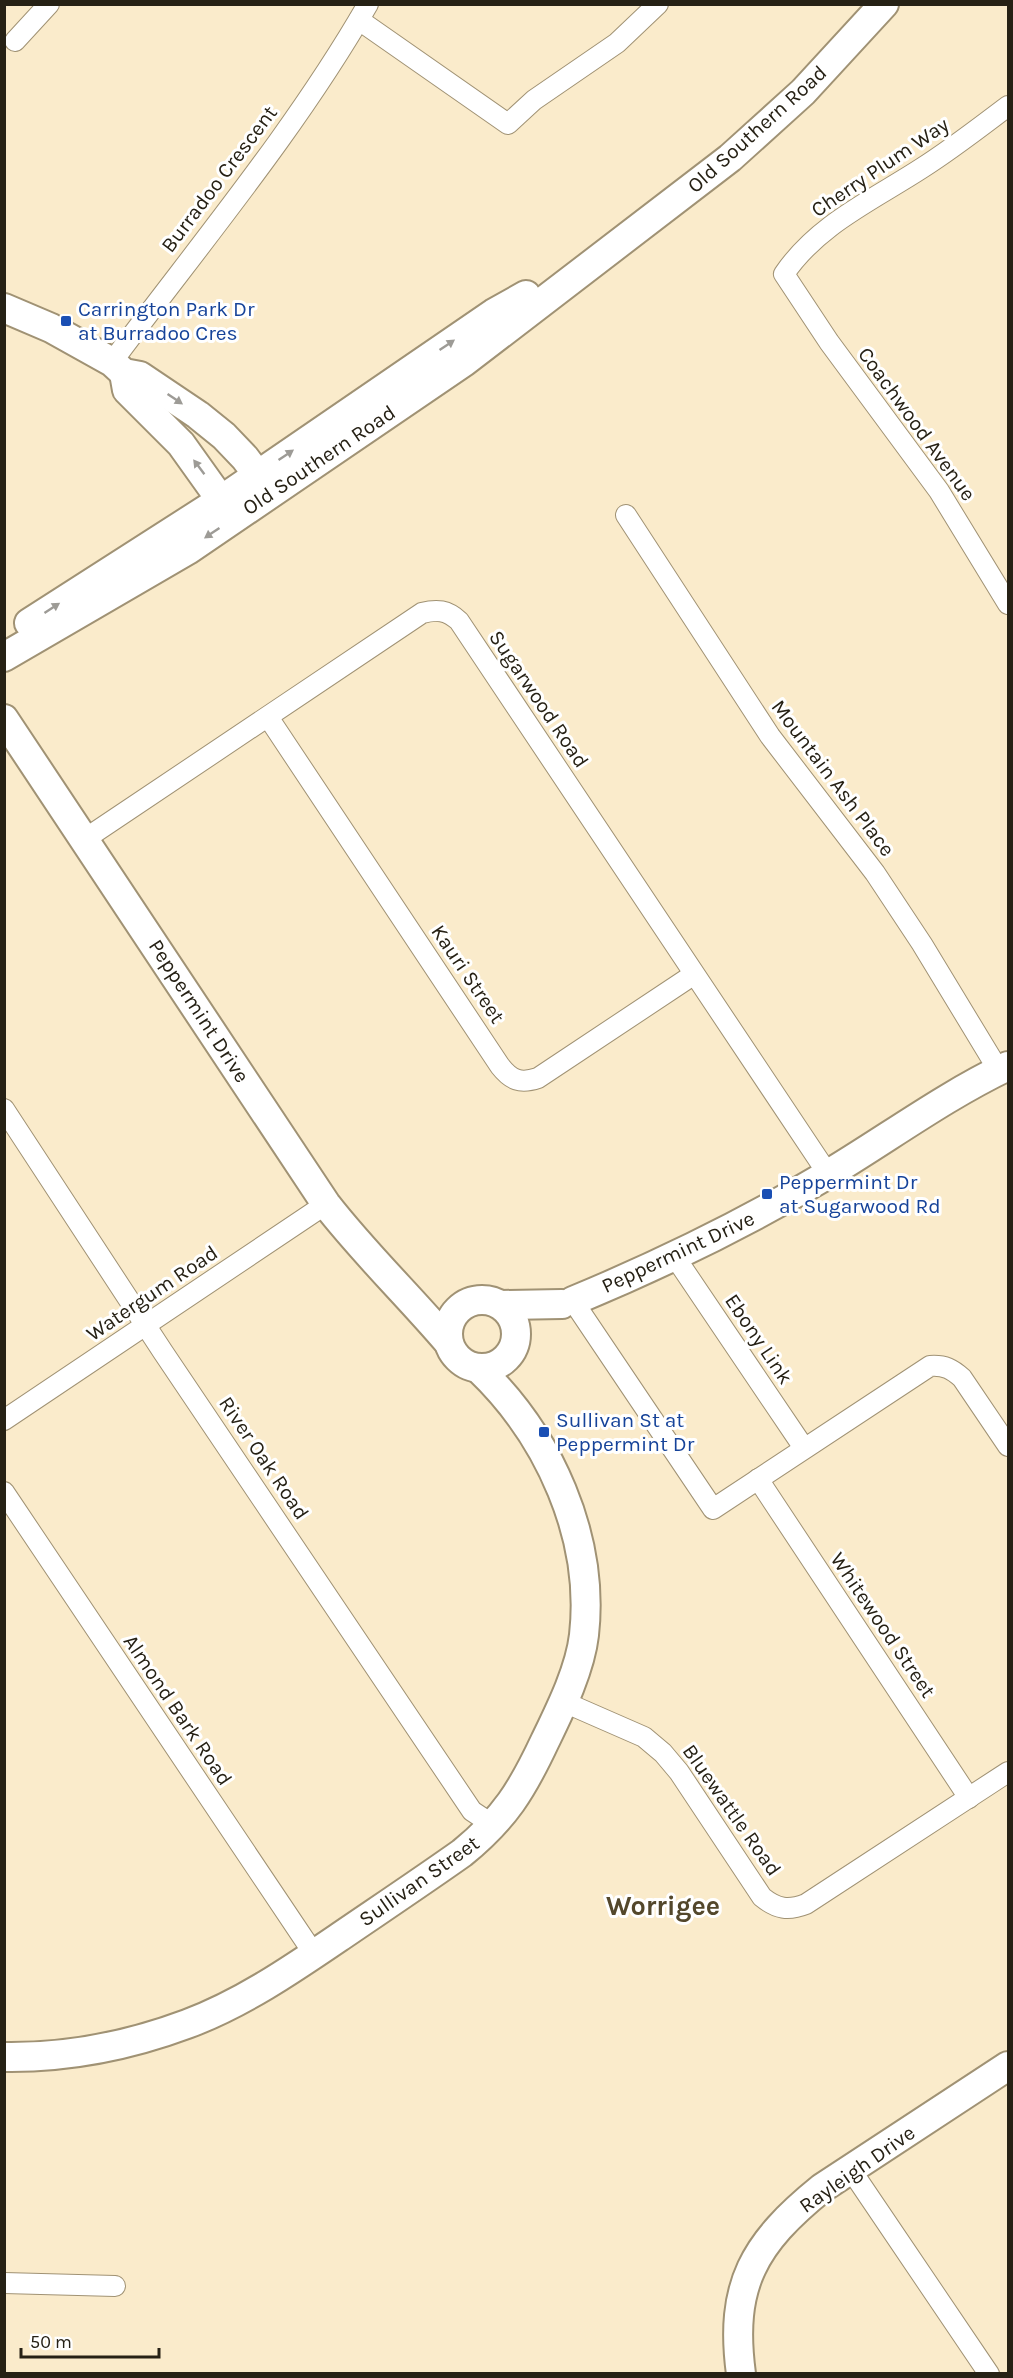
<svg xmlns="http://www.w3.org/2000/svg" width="1013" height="2378" viewBox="0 0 1013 2378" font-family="Karla,sans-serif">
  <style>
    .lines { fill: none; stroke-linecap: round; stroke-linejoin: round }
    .street-casing { stroke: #a09274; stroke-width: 22 }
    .secondary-casing { stroke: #a09274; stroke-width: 32 }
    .street { stroke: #fff; stroke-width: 20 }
    .secondary { stroke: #fff; stroke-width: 28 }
    .oneway { fill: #9d9b96 }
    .transit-dot { fill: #1a4fb4; stroke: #fff; stroke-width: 2 }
    .labels { text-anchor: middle; stroke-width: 6; stroke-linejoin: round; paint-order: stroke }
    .street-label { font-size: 21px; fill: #262115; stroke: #fff }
    .transit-label { font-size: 21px; fill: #164399; stroke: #fff; text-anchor: start }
    .district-label { font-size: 27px; font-weight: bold; fill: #53472b; stroke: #fff }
  </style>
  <rect width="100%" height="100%" fill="#faebcb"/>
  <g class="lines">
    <!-- street casing -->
    <g class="street-casing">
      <g id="street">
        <path d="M 359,20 L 508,124 L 534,100 L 617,43 L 658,4"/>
        <path d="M 15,41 L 49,4"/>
        <path d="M 1008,106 C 980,127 952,149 922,168 C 873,200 818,224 784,274 L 829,342 L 939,491 L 1008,604"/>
        <path d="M 112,362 C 199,245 295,131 368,4"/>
        <path d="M 626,515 L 770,736 L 875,873 L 922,944 L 999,1071"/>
        <path d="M 268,717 L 500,1066 C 511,1080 520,1084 538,1078 L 693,975"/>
        <path d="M 85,839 L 422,613 C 437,609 447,610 459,621 L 828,1174"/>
        <path d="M 4,1109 L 163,1352 L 472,1811 L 493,1825"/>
        <path d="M 675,1257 L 804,1448"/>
        <path d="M 564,1304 L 573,1301 L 713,1509 L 930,1366 C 945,1365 952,1369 962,1378 L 1008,1446"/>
        <path d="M 4,1420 L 326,1204"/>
        <path d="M 758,1479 L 969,1798"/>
        <path d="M 4,1492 L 314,1954"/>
        <path d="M 564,1702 L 644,1737 L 663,1753 L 679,1772 L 762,1897 C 777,1909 788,1911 806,1904 L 1008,1772"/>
        <path d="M 851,2170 L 989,2374"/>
        <path d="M 4,2283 L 115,2286"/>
      </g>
    </g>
    <!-- secondary casing -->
    <g class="secondary-casing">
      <g id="secondary">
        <path d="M 4,308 L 51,328 L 112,362 L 124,373 L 140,376 L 198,415 L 224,436 L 245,458 L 257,474 L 260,492"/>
        <path d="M 124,373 L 127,390 L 181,444 L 221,500 L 241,500"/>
        <path d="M 29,623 L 221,500 L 494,313 L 526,295"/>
        <path d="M 4,657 L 188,550 L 464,362 L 730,158 L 803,92 L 884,4"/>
        <path d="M 4,719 L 326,1204 C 364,1253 408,1295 448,1342"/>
        <circle cx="482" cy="1334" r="34"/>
        <path d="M 573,1301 C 660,1265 744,1224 825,1176 C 887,1139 943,1097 1008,1066"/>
        <path d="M 501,1305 L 562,1304"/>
        <path d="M 4,2057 C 68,2058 128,2046 187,2024 C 241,2004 291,1970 338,1938 C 379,1910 421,1882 462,1853 C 505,1818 522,1790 545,1741 C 560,1710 580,1670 584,1635 C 595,1537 549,1436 479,1369"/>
        <path d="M 741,2374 C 729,2285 754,2243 822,2188 L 1008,2066"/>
      </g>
    </g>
    <!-- street -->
    <use href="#street" class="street"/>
    <!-- secondary -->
    <use href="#secondary" class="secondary"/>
  </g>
  <!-- one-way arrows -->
  <defs><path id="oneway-solid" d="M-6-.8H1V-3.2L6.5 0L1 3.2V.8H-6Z" transform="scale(1.5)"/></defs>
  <g class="oneway">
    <use href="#oneway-solid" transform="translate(447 345) rotate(-34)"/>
    <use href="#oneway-solid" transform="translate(175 399) rotate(34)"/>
    <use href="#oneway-solid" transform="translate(286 455) rotate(-34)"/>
    <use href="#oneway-solid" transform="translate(199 467) rotate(-127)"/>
    <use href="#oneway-solid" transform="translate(212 533) rotate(146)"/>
    <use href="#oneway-solid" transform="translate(52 608) rotate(-33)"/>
  </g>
  <!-- markers -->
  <g class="transit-dot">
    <rect x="60" y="315" width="12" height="12" rx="3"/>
    <rect x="761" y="1188" width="12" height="12" rx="3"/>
    <rect x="538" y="1426" width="12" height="12" rx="3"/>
  </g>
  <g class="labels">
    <!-- street labels -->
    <g class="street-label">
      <text transform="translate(757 129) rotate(-42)" y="7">Old Southern Road</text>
      <text transform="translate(880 167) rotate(-34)" y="7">Cherry Plum Way</text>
      <text transform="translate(219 179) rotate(-53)" y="7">Burradoo Crescent</text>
      <text transform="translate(917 424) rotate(54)" y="7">Coachwood Avenue</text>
      <text transform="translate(319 460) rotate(-34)" y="7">Old Southern Road</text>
      <text transform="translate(539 699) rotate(56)" y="7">Sugarwood Road</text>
      <text transform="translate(833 778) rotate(53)" y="7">Mountain Ash Place</text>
      <text transform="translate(468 974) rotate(56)" y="7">Kauri Street</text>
      <text transform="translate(199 1011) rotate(57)" y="7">Peppermint Drive</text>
      <text transform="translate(678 1252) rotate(-25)" y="7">Peppermint Drive</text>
      <text transform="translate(152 1293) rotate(-34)" y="7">Watergum Road</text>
      <text transform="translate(759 1339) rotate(56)" y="7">Ebony Link</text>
      <text transform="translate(264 1458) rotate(56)" y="7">River Oak Road</text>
      <text transform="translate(883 1625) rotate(56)" y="7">Whitewood Street</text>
      <text transform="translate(178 1710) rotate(56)" y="7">Almond Bark Road</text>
      <text transform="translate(732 1810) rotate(55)" y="7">Bluewattle Road</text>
      <text transform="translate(419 1881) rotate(-35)" y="7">Sullivan Street</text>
      <text transform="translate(857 2169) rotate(-35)" y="7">Rayleigh Drive</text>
    </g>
    <!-- transit labels -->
    <g class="transit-label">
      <text x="78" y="316">Carrington Park Dr<tspan x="78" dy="24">at Burradoo Cres</tspan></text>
      <text x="779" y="1189">Peppermint Dr<tspan x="779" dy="24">at Sugarwood Rd</tspan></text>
      <text x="556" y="1427">Sullivan St at<tspan x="556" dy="24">Peppermint Dr</tspan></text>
    </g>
    <!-- district labels -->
    <g class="district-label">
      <text x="663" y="1915">Worrigee</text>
    </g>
  </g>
  <!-- border -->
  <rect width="1013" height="2378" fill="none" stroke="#262115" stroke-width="12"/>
  <!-- scale -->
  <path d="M21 2348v9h138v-9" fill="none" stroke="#262115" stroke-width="3"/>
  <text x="30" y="2348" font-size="18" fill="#262115" stroke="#ffffff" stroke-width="4.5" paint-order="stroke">50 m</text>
</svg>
